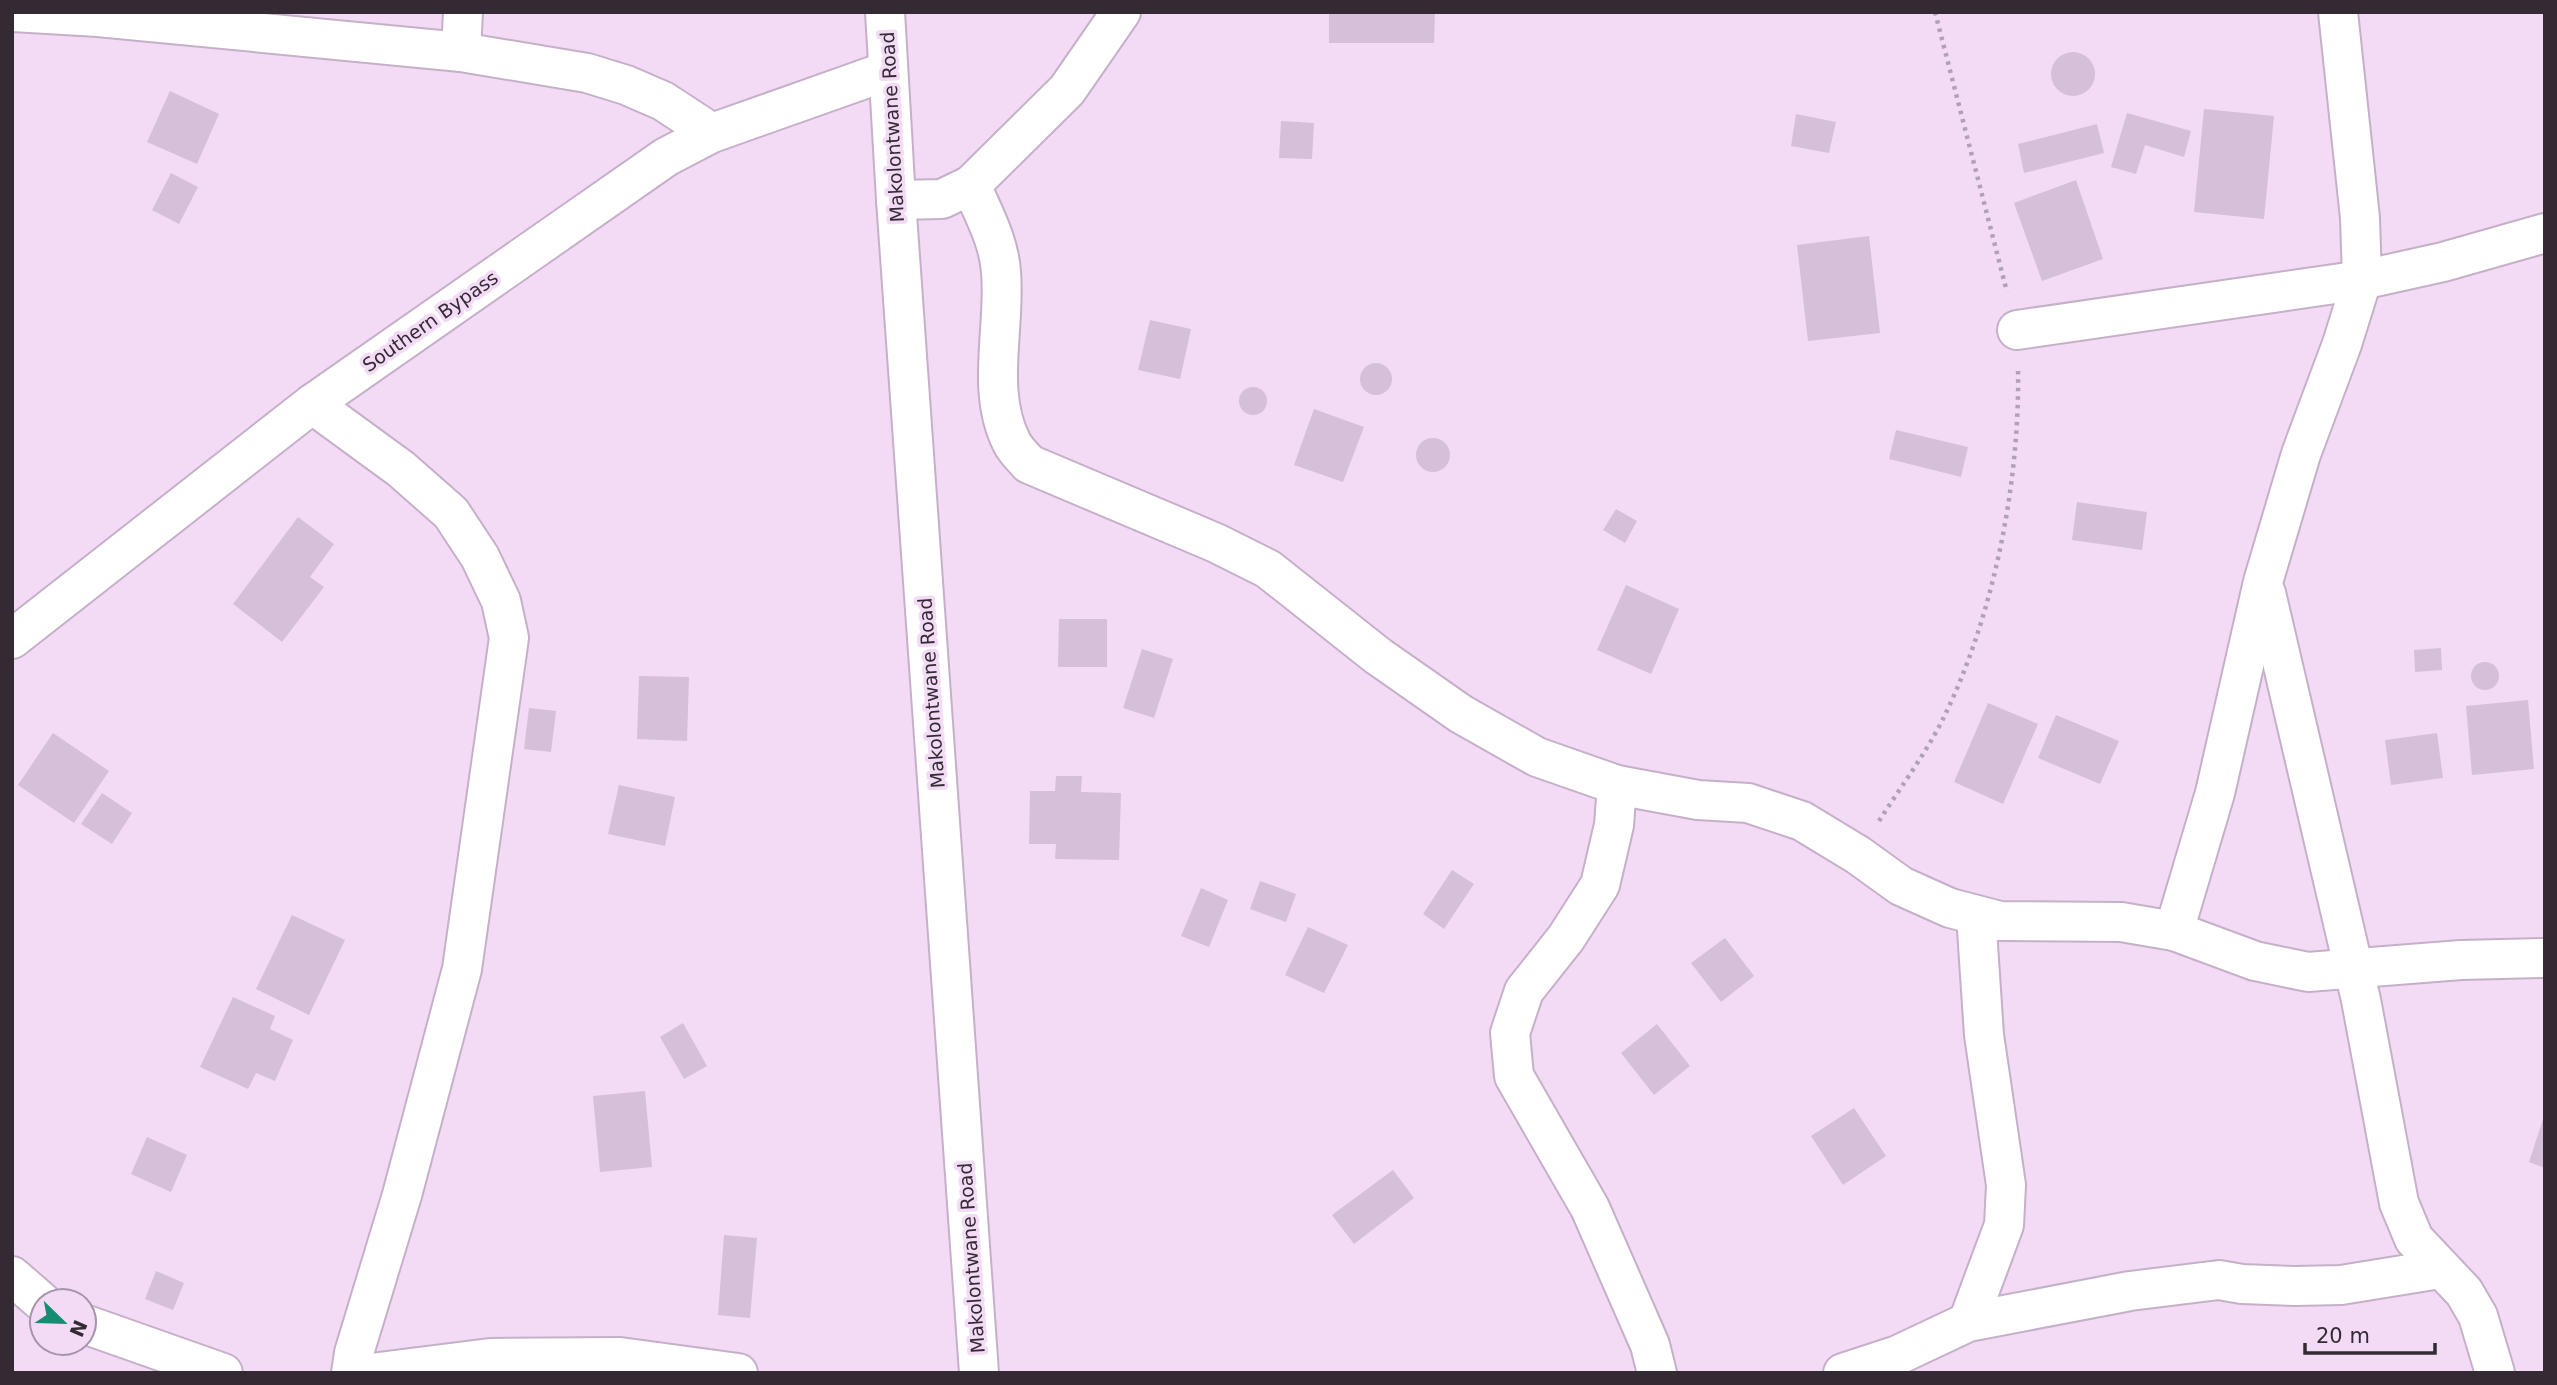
<svg xmlns="http://www.w3.org/2000/svg" width="2557" height="1385" viewBox="0 0 2557 1385" font-family="'DejaVu Sans',sans-serif">
  <style>
    .building { fill: #d6bfd9 }
    .lines { fill: none; stroke-linecap: round; stroke-linejoin: round }
    .minor-casing { stroke: #c6b0c9; stroke-width: 42 }
    .major-casing { stroke: #c6b0c9; stroke-width: 42 }
    .path { stroke: #b2a0b5; stroke-width: 4.5; stroke-dasharray: 3.5 5; stroke-linecap: butt }
    .minor { stroke: #fff; stroke-width: 38 }
    .major { stroke: #fff; stroke-width: 38 }
    .labels { text-anchor: middle; stroke-width: 7; stroke-linejoin: round; paint-order: stroke }
    .street-label { font-size: 19px; fill: #332a34; stroke: #f3dbf6 }
  </style>
  <rect width="100%" height="100%" fill="#f3dbf6"/>
  <!-- building -->
  <g class="building">
    <path d="M 1329,12 L 1435,12 L 1434,43 L 1329,43 Z"/>
    <circle cx="2073" cy="74" r="22"/>
    <path d="M 170,91 L 219,114 L 197,164 L 147,142 Z"/>
    <path d="M 2204,109 L 2274,116 L 2264,219 L 2194,212 Z"/>
    <path d="M 2127,113 L 2191,131 L 2184,157 L 2145,145 L 2136,174 L 2111,167 Z"/>
    <path d="M 1796,114 L 1836,122 L 1829,153 L 1791,146 Z"/>
    <path d="M 1281,121 L 1314,123 L 1312,159 L 1279,158 Z"/>
    <path d="M 2097,124 L 2104,153 L 2024,173 L 2018,144 Z"/>
    <path d="M 171,173 L 198,187 L 179,224 L 152,210 Z"/>
    <path d="M 2076,180 L 2103,259 L 2042,281 L 2014,203 Z"/>
    <path d="M 1869,236 L 1880,333 L 1808,341 L 1797,245 Z"/>
    <path d="M 1150,320 L 1191,329 L 1180,379 L 1138,370 Z"/>
    <circle cx="1376" cy="379" r="16"/>
    <circle cx="1253" cy="401" r="14"/>
    <path d="M 1314,409 L 1364,427 L 1343,482 L 1294,465 Z"/>
    <path d="M 1896,430 L 1968,447 L 1961,477 L 1889,459 Z"/>
    <circle cx="1433" cy="455" r="17"/>
    <path d="M 2077,502 L 2147,512 L 2142,550 L 2072,540 Z"/>
    <path d="M 1616,509 L 1637,521 L 1625,543 L 1603,530 Z"/>
    <path d="M 298,517 L 334,544 L 310,577 L 324,587 L 282,642 L 233,604 Z"/>
    <path d="M 1626,585 L 1679,609 L 1651,674 L 1597,650 Z"/>
    <path d="M 1059,619 L 1107,619 L 1107,667 L 1058,667 Z"/>
    <path d="M 2441,648 L 2442,670 L 2415,672 L 2414,650 Z"/>
    <path d="M 1142,649 L 1173,659 L 1154,718 L 1123,708 Z"/>
    <circle cx="2485" cy="676" r="14"/>
    <path d="M 639,676 L 689,677 L 687,741 L 637,739 Z"/>
    <path d="M 2528,700 L 2534,769 L 2472,775 L 2466,706 Z"/>
    <path d="M 1988,703 L 2038,724 L 2003,804 L 1954,782 Z"/>
    <path d="M 529,708 L 556,711 L 551,752 L 524,749 Z"/>
    <path d="M 2056,715 L 2119,741 L 2100,784 L 2038,758 Z"/>
    <path d="M 53,733 L 109,771 L 74,823 L 18,785 Z"/>
    <path d="M 2437,733 L 2443,778 L 2391,785 L 2385,740 Z"/>
    <path d="M 1056,776 L 1082,776 L 1081,792 L 1121,793 L 1119,860 L 1055,859 L 1056,844 L 1029,844 L 1030,791 L 1055,791 Z"/>
    <path d="M 619,785 L 675,797 L 665,846 L 608,834 Z"/>
    <path d="M 102,793 L 132,813 L 112,844 L 81,824 Z"/>
    <path d="M 1452,870 L 1474,884 L 1444,929 L 1423,914 Z"/>
    <path d="M 1260,881 L 1296,894 L 1286,922 L 1250,909 Z"/>
    <path d="M 1201,888 L 1228,900 L 1209,947 L 1181,936 Z"/>
    <path d="M 292,915 L 345,940 L 309,1015 L 256,989 Z"/>
    <path d="M 1308,927 L 1348,945 L 1324,993 L 1285,975 Z"/>
    <path d="M 1725,938 L 1754,976 L 1721,1002 L 1691,963 Z"/>
    <path d="M 233,997 L 275,1016 L 270,1029 L 293,1040 L 275,1081 L 256,1073 L 248,1089 L 200,1067 Z"/>
    <path d="M 683,1023 L 707,1066 L 684,1079 L 660,1037 Z"/>
    <path d="M 1657,1024 L 1690,1066 L 1654,1095 L 1621,1053 Z"/>
    <path d="M 645,1091 L 652,1167 L 600,1172 L 593,1096 Z"/>
    <path d="M 1854,1108 L 1886,1156 L 1843,1185 L 1811,1136 Z"/>
    <path d="M 2544,1116 L 2545,1116 L 2545,1168 L 2529,1162 Z"/>
    <path d="M 147,1137 L 187,1155 L 171,1192 L 131,1174 Z"/>
    <path d="M 1393,1170 L 1414,1198 L 1354,1244 L 1332,1215 Z"/>
    <path d="M 724,1235 L 757,1238 L 750,1318 L 718,1315 Z"/>
    <path d="M 156,1271 L 184,1283 L 173,1310 L 145,1299 Z"/>
  </g>
  <g class="lines">
    <!-- minor casing -->
    <g class="minor-casing">
      <g id="minor">
        <path d="M 13,12 L 98,17 L 461,52 L 587,73 L 626,85 L 663,101 L 712,133"/>
        <path d="M 461,52 L 463,12"/>
        <path d="M 971,185 C 983,213 999,241 1001,272 C 1006,327 985,391 1012,443 C 1016,451 1024,458 1029,464 L 1216,543 L 1268,569 L 1378,656 L 1461,714 L 1537,757 L 1617,785 L 1698,800 L 1748,803 L 1802,821 L 1858,855 L 1901,886 L 1950,908 L 2000,921 L 2121,922 L 2174,931 L 2255,961 L 2308,972 L 2461,960 L 2545,958"/>
        <path d="M 896,200 L 942,199 L 971,185 L 1067,90 L 1121,12"/>
        <path d="M 2017,330 L 2362,280 L 2443,262 L 2545,233"/>
        <path d="M 312,404 L 401,469 L 451,513 L 480,557 L 501,601 L 509,638 L 462,969 L 402,1195 L 354,1353 L 351,1373"/>
        <path d="M 2266,593 L 2361,1000 L 2399,1203 L 2414,1239 L 2464,1292 L 2478,1316 L 2495,1373"/>
        <path d="M 12,639 L 312,404 L 666,157 L 712,133 L 887,71"/>
        <path d="M 1617,785 L 1614,825 L 1600,885 L 1566,938 L 1524,991 L 1510,1033 L 1514,1076 L 1590,1208 L 1650,1345 L 1657,1373"/>
        <path d="M 2174,931 L 2215,793 L 2263,582 L 2301,454 L 2342,344 L 2362,280 L 2360,218 L 2338,12"/>
        <path d="M 12,1276 L 42,1302"/>
        <path d="M 1968,1322 L 2004,1225 L 2006,1185 L 1984,1035 L 1976,915"/>
        <path d="M 84,1324 L 223,1373"/>
        <path d="M 371,1373 L 490,1358 L 620,1357 L 738,1373"/>
        <path d="M 1843,1373 L 1898,1355 L 1968,1322 L 2130,1291 L 2219,1280 L 2242,1284 L 2295,1286 L 2341,1285 L 2440,1269"/>
      </g>
    </g>
    <!-- major casing -->
    <g class="major-casing">
      <path id="major" d="M 885,12 L 896,200 L 979,1373"/>
    </g>
    <!-- path -->
    <g class="path">
      <path d="M 1935,12 L 2007,292"/>
      <path d="M 1879,821 C 1900,788 1924,756 1942,721 C 1993,619 2020,484 2018,369"/>
    </g>
    <!-- minor -->
    <use href="#minor" class="minor"/>
    <!-- major -->
    <use href="#major" class="major"/>
  </g>
  <g class="labels">
    <!-- street labels -->
    <g class="street-label">
      <text transform="translate(892 127) rotate(-93)" y="7">Makolontwane Road</text>
      <text transform="translate(430 321) rotate(-35)" y="7">Southern Bypass</text>
      <text transform="translate(931 693) rotate(-94)" y="7">Makolontwane Road</text>
      <text transform="translate(971 1258) rotate(-94)" y="7">Makolontwane Road</text>
    </g>
  </g>
  <!-- border -->
  <rect width="2557" height="1385" fill="none" stroke="#332a34" stroke-width="28"/>
  <!-- north arrow -->
  <g transform="translate(63 1322) rotate(113)"><circle r="33" fill="#f3dbf6" stroke="#a694a8" stroke-width="2"/>
  <path d="M0-5L12 26L0 18L-12 26Z" fill="#138e72"/>
  <text y="-10" font-size="19" font-weight="bold" text-anchor="middle" fill="#332a34">N</text>
  </g>
  <!-- scale -->
  <path d="M2305 1343v10h130v-10" fill="none" stroke="#332a34" stroke-width="3.5"/>
  <text x="2316" y="1343" font-size="21" fill="#332a34" stroke="#f3dbf6" stroke-width="5" paint-order="stroke">20 m</text>
</svg>
